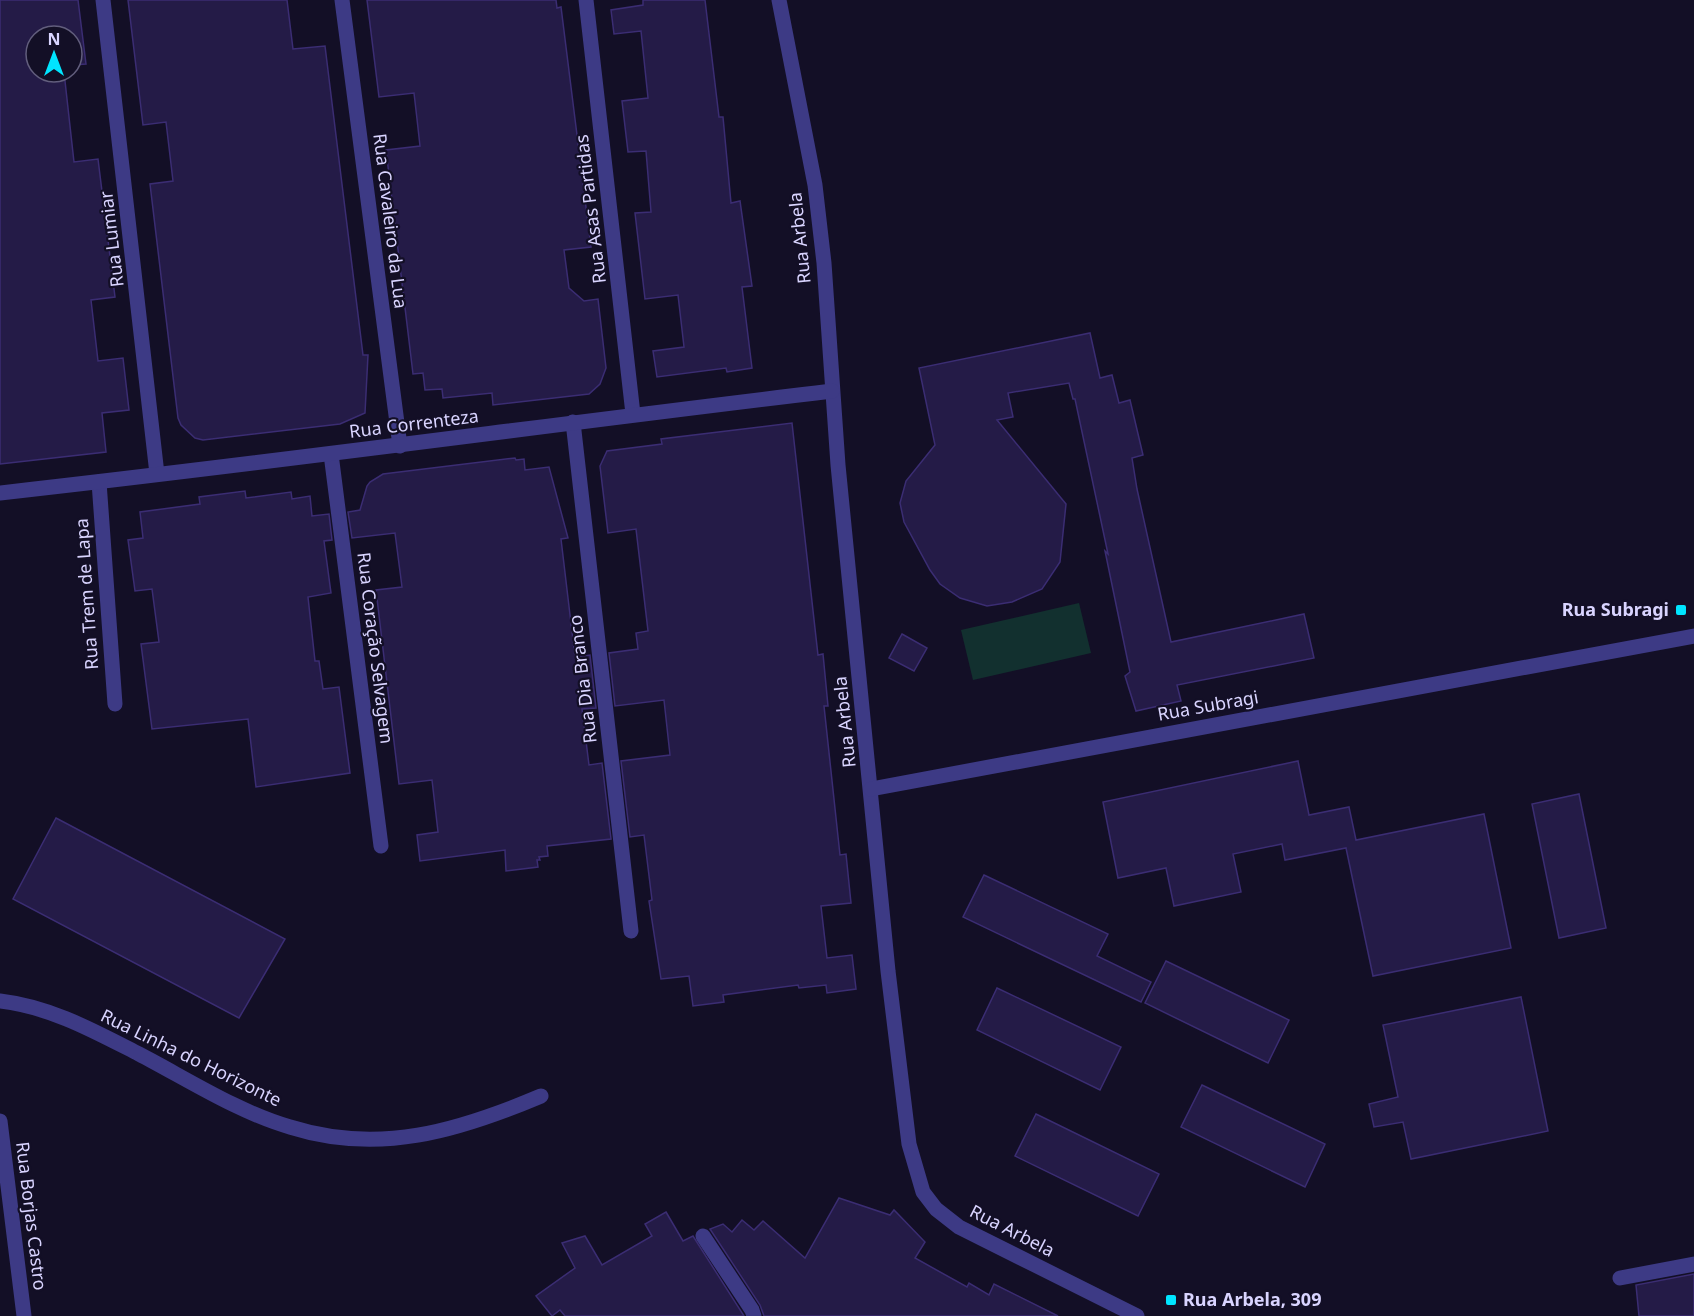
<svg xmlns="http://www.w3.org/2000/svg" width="1694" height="1316" viewBox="0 0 1694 1316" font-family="'Noto Sans',sans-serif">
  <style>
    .green { fill: #12302f }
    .building { fill: #241b47; stroke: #3b2d73; stroke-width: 1.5 }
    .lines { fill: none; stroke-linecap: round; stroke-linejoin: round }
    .minor { stroke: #3d3a85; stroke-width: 15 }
    .poi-dot { fill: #00e5ff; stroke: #130f26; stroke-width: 2 }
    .labels { text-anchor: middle; stroke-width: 4.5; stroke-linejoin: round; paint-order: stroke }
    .street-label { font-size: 18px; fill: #d9d4ff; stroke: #130f26 }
    .poi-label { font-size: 18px; font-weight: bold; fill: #d9d4ff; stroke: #130f26; text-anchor: end }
  </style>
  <rect width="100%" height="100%" fill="#130f26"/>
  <!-- green -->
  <path class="green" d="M 1079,603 L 1091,653 L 973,680 L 961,630 Z"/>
  <!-- building -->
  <g class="building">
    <path d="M 0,0 L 78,0 L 86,64 L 72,65 L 72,36 L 36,36 L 36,72 L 64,72 L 74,162 L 98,159 L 115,297 L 91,300 L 98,361 L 123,358 L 129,410 L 102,413 L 106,452 L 0,464 Z"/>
    <path d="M 128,0 L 287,0 L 293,49 L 325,46 L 363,355 L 368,355 L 365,413 L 340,424 L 203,440 L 195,438 L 181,425 L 178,418 L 150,184 L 173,181 L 166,122 L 143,125 Z"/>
    <path d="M 367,0 L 556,0 L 557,8 L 561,7 L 591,247 L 564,250 L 569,288 L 584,301 L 598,299 L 606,368 L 600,384 L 589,394 L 493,405 L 492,393 L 443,398 L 442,389 L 425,390 L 423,373 L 413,374 L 386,150 L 420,146 L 417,119 L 414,93 L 379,97 Z"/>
    <path d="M 643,0 L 705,0 L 719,117 L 723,117 L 731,203 L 740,201 L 752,286 L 742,287 L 752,368 L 727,372 L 726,368 L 657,377 L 653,351 L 684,347 L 678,295 L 645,299 L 635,213 L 651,212 L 646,151 L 628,152 L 622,101 L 648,98 L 641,31 L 614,34 L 611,10 L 643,5 Z"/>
    <path d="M 1090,333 L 1100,378 L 1112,375 L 1119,403 L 1130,400 L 1143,455 L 1132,458 L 1137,489 L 1171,642 L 1304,614 L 1314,658 L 1177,685 L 1181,701 L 1136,711 L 1125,676 L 1130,672 L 1105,551 L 1108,554 L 1075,399 L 1073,399 L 1069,383 L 1008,393 L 1013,417 L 997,420 L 1066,504 L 1060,562 L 1042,589 L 1012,602 L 987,606 L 960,598 L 940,584 L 930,570 L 904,522 L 900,503 L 906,481 L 935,445 L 919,368 Z"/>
    <path d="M 792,423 L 818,655 L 823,654 L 828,706 L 824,706 L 840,855 L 846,854 L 851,903 L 821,906 L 827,958 L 852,955 L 856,989 L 827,993 L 826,985 L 799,988 L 798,985 L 723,995 L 724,1002 L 693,1006 L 689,976 L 661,979 L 649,901 L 652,900 L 644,835 L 630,837 L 621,761 L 670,755 L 664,700 L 615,706 L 609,653 L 638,649 L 636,633 L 648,631 L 636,529 L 608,533 L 600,466 L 607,451 L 662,444 L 661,439 Z"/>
    <path d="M 515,458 L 516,460 L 524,459 L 525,470 L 549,467 L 568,538 L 561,539 L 575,657 L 590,655 L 596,708 L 582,709 L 589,765 L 602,763 L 611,839 L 547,846 L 548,856 L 539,857 L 540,860 L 537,860 L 538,867 L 506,871 L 505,850 L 420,861 L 417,835 L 438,832 L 432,780 L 399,784 L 376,590 L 402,587 L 395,533 L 352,538 L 348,512 L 360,510 L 367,486 L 370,482 L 383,474 Z"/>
    <path d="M 245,491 L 246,498 L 291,492 L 292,499 L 310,496 L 312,516 L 329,514 L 332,540 L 324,541 L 331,593 L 308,597 L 315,661 L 319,661 L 323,689 L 339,687 L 350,773 L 256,787 L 248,719 L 152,729 L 141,644 L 159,642 L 152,589 L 135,591 L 128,540 L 143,538 L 140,512 L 200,504 L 199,497 Z"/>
    <path d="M 902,634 L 927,648 L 914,671 L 889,658 Z"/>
    <path d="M 1298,761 L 1309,815 L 1349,807 L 1356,840 L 1484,814 L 1511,948 L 1373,976 L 1346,848 L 1285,860 L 1282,844 L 1233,854 L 1241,892 L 1174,906 L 1166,868 L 1118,878 L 1103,802 Z"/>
    <path d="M 1579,794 L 1606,928 L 1559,938 L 1532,804 Z"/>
    <path d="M 56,818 L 285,939 L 239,1018 L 13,899 Z"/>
    <path d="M 984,875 L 1108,934 L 1097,956 L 1151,982 L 1141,1002 L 963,917 Z"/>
    <path d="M 1166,961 L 1289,1020 L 1268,1063 L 1145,1003 Z"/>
    <path d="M 997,988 L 1121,1047 L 1100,1090 L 977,1030 Z"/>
    <path d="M 1521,997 L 1548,1131 L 1411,1159 L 1403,1122 L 1374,1127 L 1369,1104 L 1398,1097 L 1383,1025 Z"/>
    <path d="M 1202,1085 L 1325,1144 L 1305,1187 L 1181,1127 Z"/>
    <path d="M 1036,1114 L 1159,1174 L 1138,1216 L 1015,1156 Z"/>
    <path d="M 839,1198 L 890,1215 L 894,1210 L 925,1242 L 915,1258 L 967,1287 L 969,1283 L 989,1295 L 994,1284 L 1058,1316 L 764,1316 L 760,1305 L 710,1229 L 723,1224 L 732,1232 L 742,1220 L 754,1230 L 763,1221 L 805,1258 Z"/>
    <path d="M 666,1212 L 683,1241 L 693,1236 L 744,1316 L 565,1316 L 560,1310 L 552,1316 L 536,1296 L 575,1268 L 562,1243 L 585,1236 L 602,1265 L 652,1236 L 645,1224 Z"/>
    <path d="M 1694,1274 L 1694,1316 L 1639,1316 L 1636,1285 Z"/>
  </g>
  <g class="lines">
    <!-- minor -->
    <g class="minor">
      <path d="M 103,0 L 157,474"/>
      <path d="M 342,0 L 400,446"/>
      <path d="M 586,0 L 633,414"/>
      <path d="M 779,0 L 815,185 L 824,263 L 838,465 L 888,971 L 909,1144 L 923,1192 L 936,1209 L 959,1227 L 1137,1316"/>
      <path d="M 573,422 L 631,931"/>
      <path d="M 331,454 L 381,846"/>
      <path d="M 99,482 L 115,704"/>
      <path d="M 0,493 C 278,462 555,424 832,391"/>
      <path d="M 871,789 L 1694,636"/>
      <path d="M 0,1001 C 51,1007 94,1031 139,1054 C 187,1079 238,1112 290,1127 C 379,1155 458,1131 541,1096"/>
      <path d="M 0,1121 L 24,1316"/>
      <path d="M 703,1236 L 752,1310 L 754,1316"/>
      <path d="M 1620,1278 L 1694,1264"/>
    </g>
  </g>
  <!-- markers -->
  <g class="poi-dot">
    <rect x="1675" y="604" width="12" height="12" rx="3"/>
    <rect x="1165" y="1294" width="12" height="12" rx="3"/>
  </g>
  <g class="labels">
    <!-- street labels -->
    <g class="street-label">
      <text transform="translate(591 209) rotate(-97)" y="6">Rua Asas Partidas</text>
      <text transform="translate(390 221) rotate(83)" y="6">Rua Cavaleiro da Lua</text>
      <text transform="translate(800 238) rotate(-96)" y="6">Rua Arbela</text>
      <text transform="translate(112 239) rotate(-97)" y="6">Rua Lumiar</text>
      <text transform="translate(414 424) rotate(-7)" y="6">Rua Correnteza</text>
      <text transform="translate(87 594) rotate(-94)" y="6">Rua Trem de Lapa</text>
      <text transform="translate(375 648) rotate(83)" y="6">Rua Coração Selvagem</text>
      <text transform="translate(583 679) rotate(-97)" y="6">Rua Dia Branco</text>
      <text transform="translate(1208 706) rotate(-10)" y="6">Rua Subragi</text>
      <text transform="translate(845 722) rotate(-96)" y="6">Rua Arbela</text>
      <text transform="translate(191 1058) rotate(26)" y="6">Rua Linha do Horizonte</text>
      <text transform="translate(31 1216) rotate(83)" y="6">Rua Borjas Castro</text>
      <text transform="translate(1012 1231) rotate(27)" y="6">Rua Arbela</text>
    </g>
    <!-- poi labels -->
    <g class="poi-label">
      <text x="1669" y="616">Rua Subragi</text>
      <text x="1183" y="1306" text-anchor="start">Rua Arbela, 309</text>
    </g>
  </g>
  <!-- north arrow -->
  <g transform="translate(54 54)"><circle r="28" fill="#130f26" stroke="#625e7d" stroke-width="1.5"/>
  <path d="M0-4.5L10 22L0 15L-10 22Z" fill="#00e5ff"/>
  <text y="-9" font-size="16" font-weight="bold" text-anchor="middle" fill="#d9d4ff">N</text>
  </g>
</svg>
